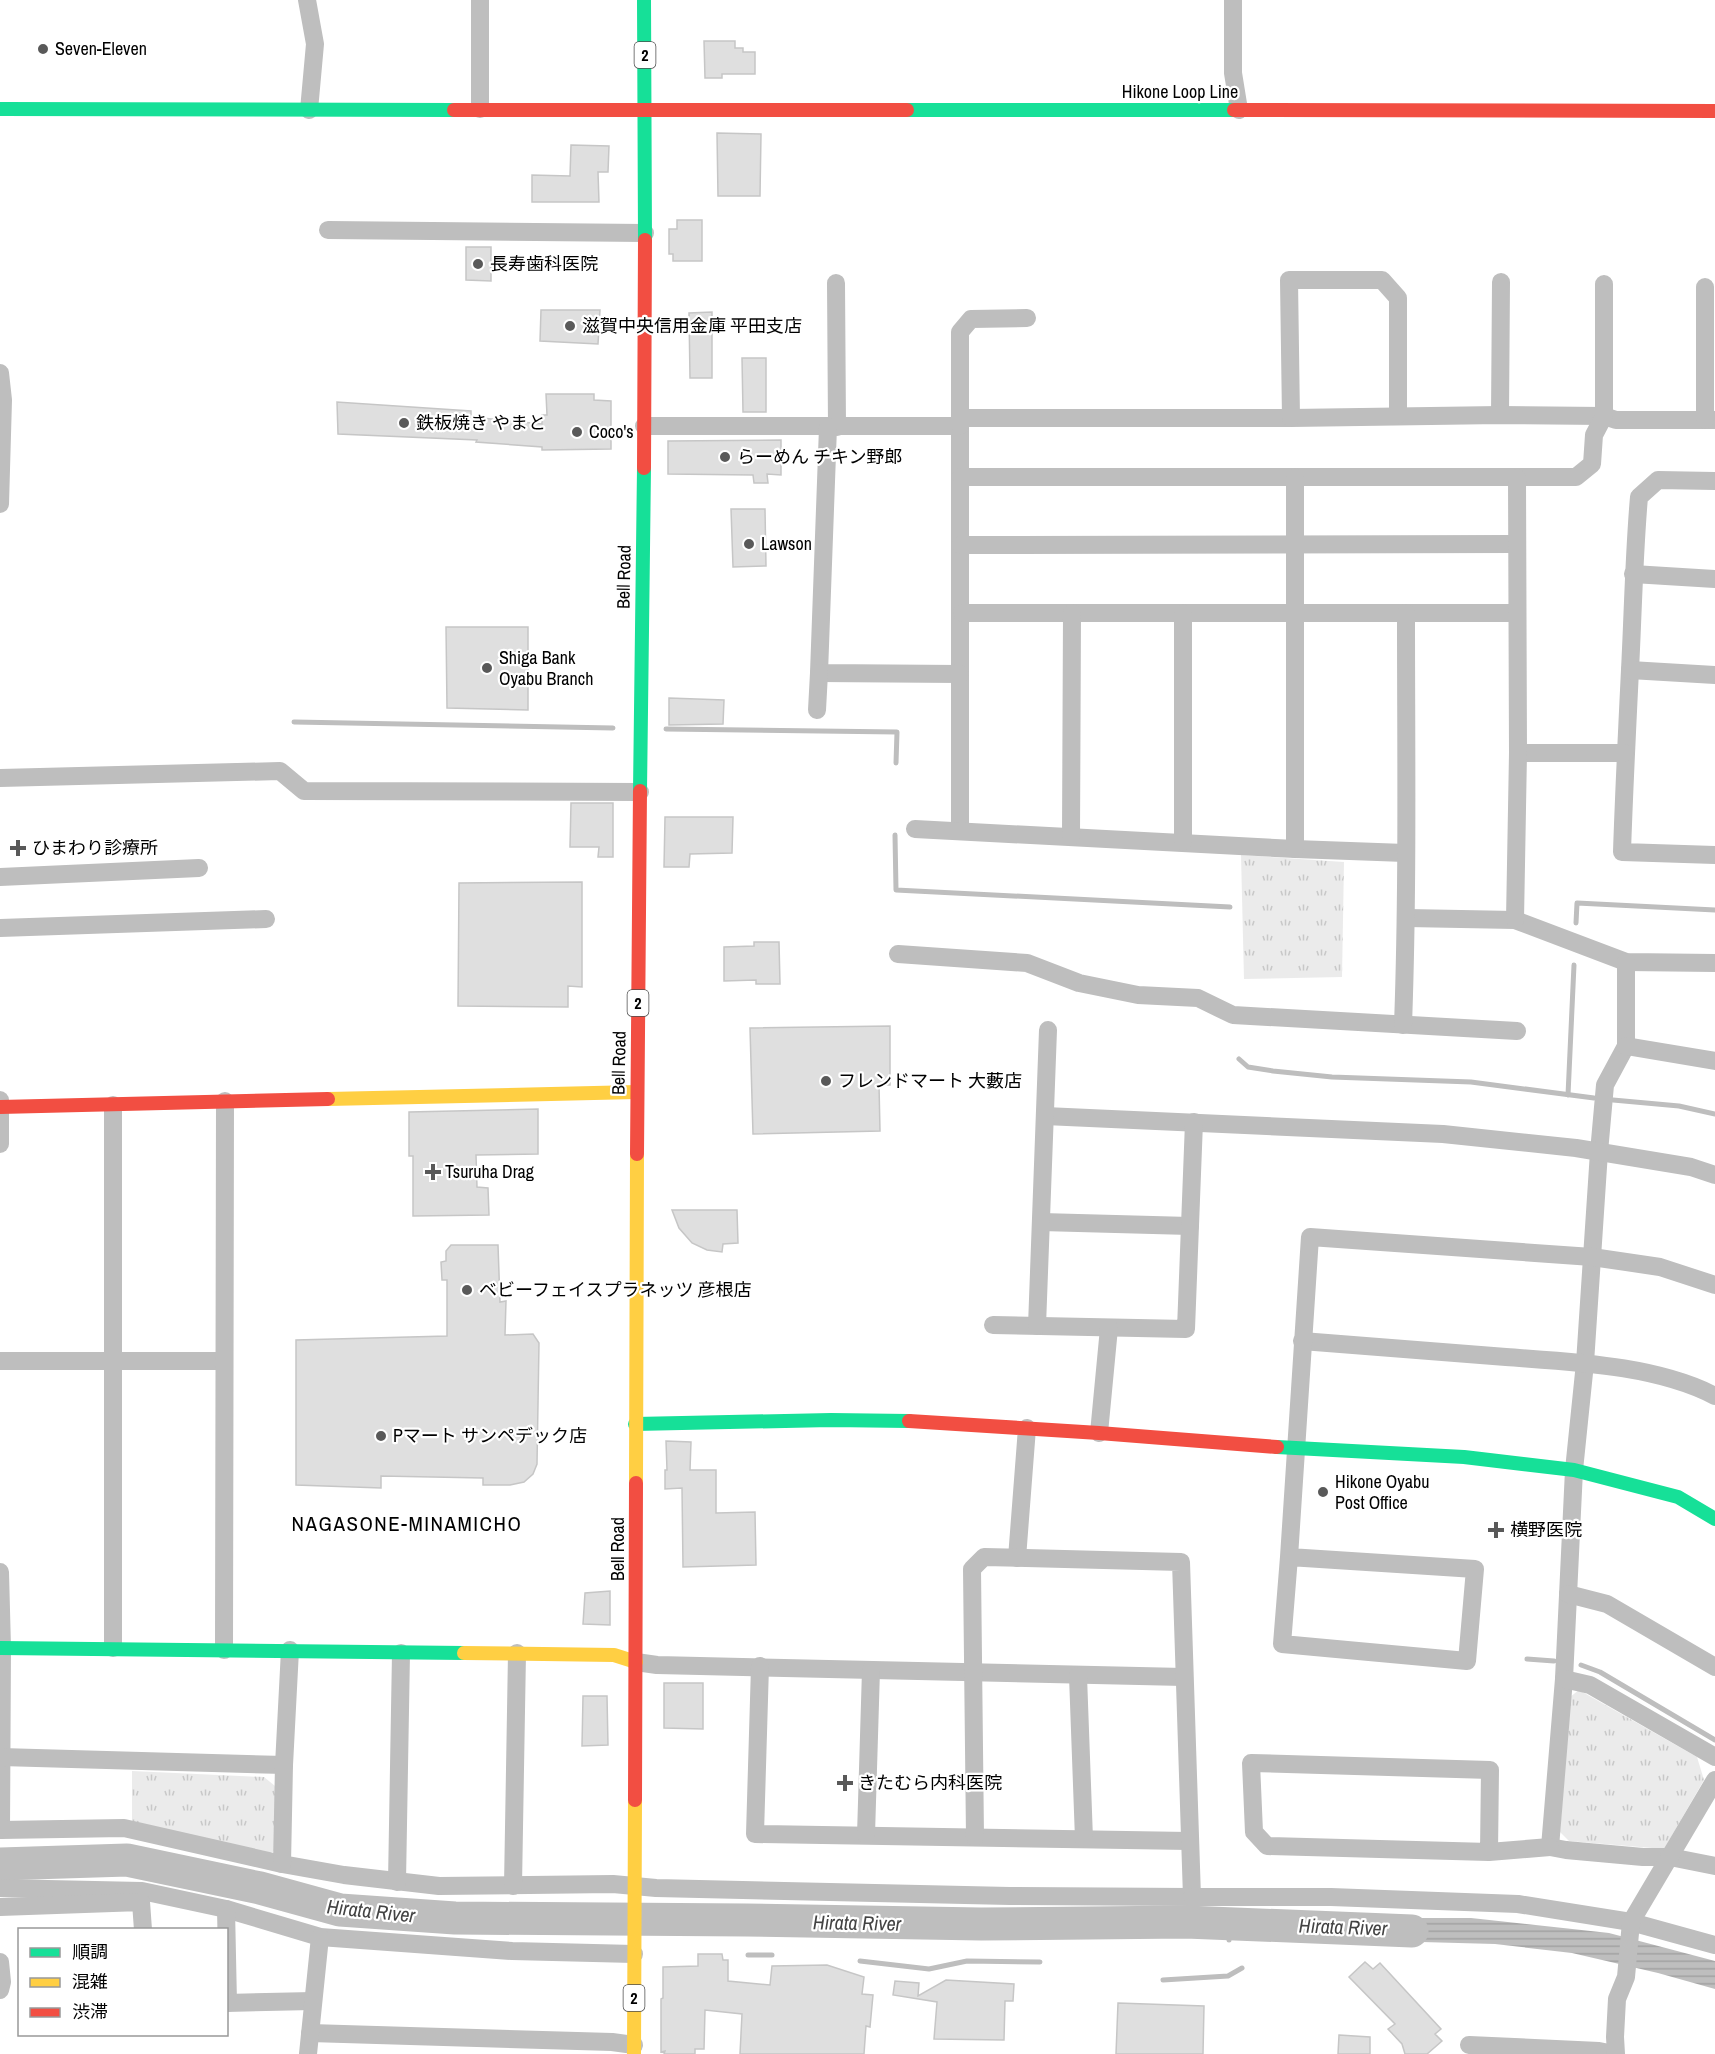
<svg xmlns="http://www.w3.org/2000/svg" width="1715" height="2054" viewBox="0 0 1715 2054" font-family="'Archivo Narrow','Noto Sans JP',sans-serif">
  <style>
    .park { fill: url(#park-tufts) }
    .water { fill: url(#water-rules) }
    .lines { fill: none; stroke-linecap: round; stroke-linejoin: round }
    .stream { stroke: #bebebe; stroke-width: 5 }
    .river { stroke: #bebebe; stroke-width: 33 }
    .building { fill: #dfdfdf; stroke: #c6c6c6; stroke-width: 1.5 }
    .street { stroke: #bebebe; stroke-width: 18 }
    .fast { stroke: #16e098; stroke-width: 14 }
    .slow { stroke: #ffcf43; stroke-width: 14 }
    .jam { stroke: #f24e42; stroke-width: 14 }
    .poi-dot { fill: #595959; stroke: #fff; stroke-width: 2 }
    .labels { text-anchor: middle; stroke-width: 4.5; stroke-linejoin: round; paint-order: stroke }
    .shield { fill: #fff; stroke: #4c4c4c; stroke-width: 1.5 }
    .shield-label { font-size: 16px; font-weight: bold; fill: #000 }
    .poi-label { font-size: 18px; fill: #000; stroke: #fff; text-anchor: start }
    .street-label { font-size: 18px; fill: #000; stroke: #fff }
    .water-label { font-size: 20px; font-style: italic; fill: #434343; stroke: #fff }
    .quarter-label { font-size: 21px; letter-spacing: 1.5px; fill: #000; stroke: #fff }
  </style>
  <defs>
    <pattern id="park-tufts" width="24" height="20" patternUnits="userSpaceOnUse" patternTransform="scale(1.5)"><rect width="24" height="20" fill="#ebebeb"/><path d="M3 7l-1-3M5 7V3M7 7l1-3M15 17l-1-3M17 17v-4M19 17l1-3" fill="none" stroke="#c8c8c8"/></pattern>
    <pattern id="water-rules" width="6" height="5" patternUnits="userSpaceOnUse" patternTransform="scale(1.5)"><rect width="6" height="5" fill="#bebebe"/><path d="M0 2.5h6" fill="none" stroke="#a2a2a2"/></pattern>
  </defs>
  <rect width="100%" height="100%" fill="#fff"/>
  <!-- park -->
  <g class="park">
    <path d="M 1241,855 L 1344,862 L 1342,977 L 1244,979 Z"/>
    <path d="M 1579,1690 L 1697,1757 L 1704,1780 L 1664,1849 L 1569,1841 L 1560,1832 L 1570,1697 Z"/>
    <path d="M 132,1771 L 264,1777 L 275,1786 L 275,1850 L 270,1853 L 132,1826 Z"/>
  </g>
  <!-- water -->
  <path class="water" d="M 1350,1918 L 1471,1918 L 1609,1933 L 1715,1961 L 1715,1989 L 1658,1973 L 1572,1953 L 1495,1944 L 1385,1941 Z"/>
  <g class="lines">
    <!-- stream -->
    <g class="stream">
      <path d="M 294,722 L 613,728"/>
      <path d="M 666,729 L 897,732 L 896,763"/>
      <path d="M 895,835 L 896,890 L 1230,907"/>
      <path d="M 1576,923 L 1577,903 L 1715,910"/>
      <path d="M 1239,1059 L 1248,1067 L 1273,1071 L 1332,1077 L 1471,1082 L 1594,1098"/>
      <path d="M 1568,1095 L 1574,965"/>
      <path d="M 1613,1100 L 1679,1106 L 1715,1114"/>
      <path d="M 1527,1659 L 1554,1661"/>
      <path d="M 1581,1665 L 1600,1672 L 1715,1740"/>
      <path d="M 1229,1940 L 1229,1924"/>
      <path d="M 748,1955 L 772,1955"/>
      <path d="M 860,1961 L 929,1969 L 967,1961 L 1040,1962"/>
      <path d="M 1163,1980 L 1228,1976 L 1242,1968"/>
    </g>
    <!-- river -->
    <path class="river" d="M 0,1864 L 127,1860 L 260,1888 L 340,1910 L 455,1918 L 746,1920 L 981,1924 L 1186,1922 L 1412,1931"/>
  </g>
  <!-- building -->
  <g class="building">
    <path d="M 704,41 L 735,41 L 735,48 L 743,48 L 743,52 L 755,52 L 755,74 L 722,74 L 722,78 L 705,78 Z"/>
    <path d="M 717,133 L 761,134 L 760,196 L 718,196 Z"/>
    <path d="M 571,145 L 609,146 L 608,172 L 598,172 L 599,202 L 532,202 L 532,175 L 570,176 Z"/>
    <path d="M 677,220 L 702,220 L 702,261 L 673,261 L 673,254 L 669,254 L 669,229 L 677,229 Z"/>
    <path d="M 466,247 L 491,247 L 491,281 L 466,280 Z"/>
    <path d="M 541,310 L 600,310 L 598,344 L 540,341 Z"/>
    <path d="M 712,312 L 712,378 L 690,378 L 689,313 Z"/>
    <path d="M 742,358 L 766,358 L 766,412 L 743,412 Z"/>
    <path d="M 546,394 L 594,394 L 594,400 L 611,401 L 611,449 L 542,450 L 542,447 L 476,442 L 477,440 L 338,434 L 337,402 L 471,411 L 471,417 L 542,424 L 542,415 L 547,415 Z"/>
    <path d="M 781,440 L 781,475 L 767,474 L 768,483 L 754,483 L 753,475 L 668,474 L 668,441 Z"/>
    <path d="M 731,509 L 765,509 L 766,566 L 733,567 Z"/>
    <path d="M 446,627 L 528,627 L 528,710 L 447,708 Z"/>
    <path d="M 669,698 L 724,700 L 723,724 L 669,725 Z"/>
    <path d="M 571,803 L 613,803 L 613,857 L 598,857 L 599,847 L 570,847 Z"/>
    <path d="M 665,817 L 733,817 L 732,853 L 690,854 L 689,867 L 664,867 Z"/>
    <path d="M 582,882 L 582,987 L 568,986 L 568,1007 L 458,1006 L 459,883 Z"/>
    <path d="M 754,942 L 779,942 L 780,984 L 756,984 L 756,980 L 724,981 L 724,947 L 754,946 Z"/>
    <path d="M 890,1026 L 890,1085 L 879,1085 L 880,1131 L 753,1134 L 750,1028 Z"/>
    <path d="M 538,1109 L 538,1154 L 476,1155 L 477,1187 L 488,1188 L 489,1215 L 413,1216 L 413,1156 L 409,1156 L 409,1112 Z"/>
    <path d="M 672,1210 L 737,1210 L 738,1243 L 723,1244 L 722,1252 L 707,1250 L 692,1243 L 679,1228 Z"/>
    <path d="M 451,1245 L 498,1245 L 500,1302 L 506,1301 L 505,1335 L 533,1334 L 539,1343 L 537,1464 L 533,1474 L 524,1482 L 510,1485 L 483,1485 L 483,1478 L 381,1476 L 381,1488 L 296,1485 L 296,1340 L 447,1336 L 447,1280 L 442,1280 L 441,1262 L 446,1261 L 446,1251 Z"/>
    <path d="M 666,1441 L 691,1442 L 690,1470 L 716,1470 L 716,1513 L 755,1512 L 756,1565 L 683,1567 L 682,1488 L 665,1489 L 665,1470 L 667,1470 Z"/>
    <path d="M 610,1591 L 610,1625 L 583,1624 L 585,1593 Z"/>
    <path d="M 664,1683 L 703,1683 L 703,1729 L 664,1728 Z"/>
    <path d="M 583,1696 L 607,1696 L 608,1745 L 582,1746 Z"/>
    <path d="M 698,1954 L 722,1954 L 723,1960 L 728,1960 L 728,1981 L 770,1985 L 772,1966 L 827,1965 L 864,1977 L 862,1994 L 873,1995 L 870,2027 L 866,2026 L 864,2054 L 740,2054 L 742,2014 L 705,2010 L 704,2049 L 695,2049 L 695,2054 L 664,2054 L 665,2051 L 661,2052 L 661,1999 L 663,1998 L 663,1967 L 698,1966 Z"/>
    <path d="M 1365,1962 L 1373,1969 L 1380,1963 L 1441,2029 L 1435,2034 L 1442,2041 L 1427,2054 L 1405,2054 L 1402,2044 L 1388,2029 L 1395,2024 L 1349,1977 Z"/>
    <path d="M 946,1980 L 1014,1984 L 1013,2001 L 1005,2001 L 1004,2040 L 934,2039 L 937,2002 L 893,1995 L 895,1981 L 919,1983 L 918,1996 Z"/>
    <path d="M 1118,2003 L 1204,2006 L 1203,2054 L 1116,2054 Z"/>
    <path d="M 1339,2035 L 1370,2037 L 1370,2054 L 1338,2054 Z"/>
  </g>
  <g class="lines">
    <!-- street -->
    <g class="street">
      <path d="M 307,0 L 315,44 L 309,110"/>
      <path d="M 1233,0 L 1233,73 L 1239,110"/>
      <path d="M 480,109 L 480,0"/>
      <path d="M 328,230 L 645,233"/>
      <path d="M 836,283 L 837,427"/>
      <path d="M 0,373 L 3,400 L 0,504"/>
      <path d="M 1500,415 L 1501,282"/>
      <path d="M 960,418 L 1291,418 L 1500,415 L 1604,416 L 1616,420 L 1715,420"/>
      <path d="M 1291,418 L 1289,280 L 1382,280 L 1398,298 L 1398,415"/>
      <path d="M 1705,420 L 1705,287"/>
      <path d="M 644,426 L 960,426 L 960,831"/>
      <path d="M 960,426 L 960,332 L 971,319 L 1027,318"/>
      <path d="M 828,427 L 819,673 L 960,674"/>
      <path d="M 961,477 L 1576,477 L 1592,464 L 1594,435 L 1604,416 L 1604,284"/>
      <path d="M 1715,481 L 1658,480 L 1639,497 C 1634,554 1633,612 1630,670 C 1627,731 1624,791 1622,852 L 1715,855"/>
      <path d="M 961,545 L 1517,544"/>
      <path d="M 1633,574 L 1715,579"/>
      <path d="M 962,613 L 1517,613"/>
      <path d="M 1630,670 L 1715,675"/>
      <path d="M 817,710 L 819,673"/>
      <path d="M 1518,753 L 1625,753"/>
      <path d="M 0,778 L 280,771 L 304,791 L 640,792"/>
      <path d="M 915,829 L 1295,849 L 1405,853"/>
      <path d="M 1071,837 L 1072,613"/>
      <path d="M 1183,842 L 1183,613"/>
      <path d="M 1295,849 L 1295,477"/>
      <path d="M 0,877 L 199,868"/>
      <path d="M 1407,918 L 1515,920 L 1626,962 L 1715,963"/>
      <path d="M 1515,920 L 1518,753 L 1517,478"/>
      <path d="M 0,928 L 266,919"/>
      <path d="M 898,954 L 1027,963 L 1079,983 L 1138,995 L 1198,998 L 1233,1015 L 1517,1031"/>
      <path d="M 1626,962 L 1626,1046 L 1605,1085 L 1599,1152 L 1585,1363 L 1574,1470 L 1564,1679 L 1550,1847 L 1566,1850 L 1643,1857 L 1670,1857 L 1715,1866"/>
      <path d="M 1403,1025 C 1408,888 1406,751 1406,613"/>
      <path d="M 1626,1046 L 1715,1061"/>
      <path d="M 0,1100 L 0,1144"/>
      <path d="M 113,1105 L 113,1648"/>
      <path d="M 1045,1116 L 1443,1134 L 1576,1148 L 1691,1167 L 1715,1175"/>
      <path d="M 1041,1222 L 1190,1226"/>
      <path d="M 993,1325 L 1186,1329 L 1194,1122"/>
      <path d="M 1037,1326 L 1048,1030"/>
      <path d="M 1302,1341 C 1370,1346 1438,1352 1506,1357 C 1572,1362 1656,1365 1715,1396"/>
      <path d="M 0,1361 L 224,1361"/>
      <path d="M 1099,1433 L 1109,1328"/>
      <path d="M 1289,1557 L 1475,1569 L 1467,1661 L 1282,1644 L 1289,1557 L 1310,1237 L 1592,1257 L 1660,1267 L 1715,1285"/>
      <path d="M 1017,1558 L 1027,1428"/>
      <path d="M 0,1572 L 2,1648 L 1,1830"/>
      <path d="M 1568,1594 L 1607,1604 L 1715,1667"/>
      <path d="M 224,1650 L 225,1101"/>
      <path d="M 636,1662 L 657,1665 L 1184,1677"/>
      <path d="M 760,1666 L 755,1834 L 1189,1841"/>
      <path d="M 1078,1676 L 1084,1839"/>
      <path d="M 1564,1679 L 1590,1685 L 1715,1757"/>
      <path d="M 1,1757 L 284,1765"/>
      <path d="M 0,1830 L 124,1828 L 282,1864 L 344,1875 L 439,1886 L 613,1884 L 656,1888 L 1010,1896 L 1192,1897 L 1181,1562 L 984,1557 L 972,1569 L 975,1837"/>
      <path d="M 866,1835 L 871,1670"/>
      <path d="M 1489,1852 L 1490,1770 L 1251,1763 L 1254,1832 L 1267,1846 L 1489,1852 L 1550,1847"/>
      <path d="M 282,1864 L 284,1765 L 290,1650"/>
      <path d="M 397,1882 L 401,1653"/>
      <path d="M 513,1886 L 517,1653"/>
      <path d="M 0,1888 L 142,1891 L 226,1909 L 320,1937 L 512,1951 L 634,1954"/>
      <path d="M 1192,1897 L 1331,1897 L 1518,1904 L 1631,1922 L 1715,1945"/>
      <path d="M 0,1907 L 141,1902 L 143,1930"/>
      <path d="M 226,1909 L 228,2003"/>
      <path d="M 0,1962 L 2,1982 L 0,1990"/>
      <path d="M 226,2003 L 313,2001"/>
      <path d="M 310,2033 L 612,2042 L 634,2045"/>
      <path d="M 1469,2045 L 1599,2051 L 1614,2054"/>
      <path d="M 308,2054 L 320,1937"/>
      <path d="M 1616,2054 L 1615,2037 L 1617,1999 L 1626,1977 L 1631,1922 L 1715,1780"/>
    </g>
    <!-- fast -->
    <g class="fast">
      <path d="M 644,0 L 645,240"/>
      <path d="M 0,109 L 454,110"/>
      <path d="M 907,110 L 1234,110"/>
      <path d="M 640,791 L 644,468"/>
      <path d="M 635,1424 L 831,1420 L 909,1421"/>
      <path d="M 1277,1447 L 1464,1457 L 1574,1470 L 1678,1497 L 1715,1519"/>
      <path d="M 0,1648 L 464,1653"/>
    </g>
    <!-- slow -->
    <g class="slow">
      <path d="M 328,1099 L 637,1092"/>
      <path d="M 636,1483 L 637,1154"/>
      <path d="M 464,1653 L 614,1655 L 636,1662"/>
      <path d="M 634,2054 L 635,1800"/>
    </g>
    <!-- jam -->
    <g class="jam">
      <path d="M 454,110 L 907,110"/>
      <path d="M 1234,110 L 1715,111"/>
      <path d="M 644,468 L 645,240"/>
      <path d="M 0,1107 L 328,1099"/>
      <path d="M 637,1154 L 640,791"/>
      <path d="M 909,1421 L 1099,1433 L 1277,1447"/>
      <path d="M 635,1800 L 636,1483"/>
    </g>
  </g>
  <!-- markers -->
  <g class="poi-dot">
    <circle cx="43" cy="49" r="6"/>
    <circle cx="478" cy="264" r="6"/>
    <circle cx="570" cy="326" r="6"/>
    <circle cx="404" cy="423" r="6"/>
    <circle cx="577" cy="432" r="6"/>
    <circle cx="725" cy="457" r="6"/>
    <circle cx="749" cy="544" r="6"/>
    <circle cx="487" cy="668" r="6"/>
    <path d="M15 839h6v6h6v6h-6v6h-6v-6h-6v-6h6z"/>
    <circle cx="826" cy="1081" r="6"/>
    <path d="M430 1163h6v6h6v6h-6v6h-6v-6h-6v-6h6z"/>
    <circle cx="467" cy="1290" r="6"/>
    <circle cx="381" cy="1436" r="6"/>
    <circle cx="1323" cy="1492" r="6"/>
    <path d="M1493 1521h6v6h6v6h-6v6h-6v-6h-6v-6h6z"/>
    <path d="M842 1774h6v6h6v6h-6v6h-6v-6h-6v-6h6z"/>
  </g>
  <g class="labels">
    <!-- shield labels -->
    <g class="shield">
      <rect x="634.5" y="42" width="21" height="26" rx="4.5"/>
      <rect x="627.5" y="990" width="21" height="26" rx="4.5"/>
      <rect x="623.5" y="1985" width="21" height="26" rx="4.5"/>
    </g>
    <g class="shield-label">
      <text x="645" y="61">2</text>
      <text x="638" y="1009">2</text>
      <text x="634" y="2004">2</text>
    </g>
    <!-- poi labels -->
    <g class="poi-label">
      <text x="55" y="55">Seven-Eleven</text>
      <text x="490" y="270">長寿歯科医院</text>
      <text x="582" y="332">滋賀中央信用金庫 平田支店</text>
      <text x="416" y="429">鉄板焼き やまと</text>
      <text x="589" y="438">Coco's</text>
      <text x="737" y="463">らーめん チキン野郎</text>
      <text x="761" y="550">Lawson</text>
      <text x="499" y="664">Shiga Bank<tspan x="499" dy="21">Oyabu Branch</tspan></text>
      <text x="32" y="854">ひまわり診療所</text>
      <text x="838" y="1087">フレンドマート 大藪店</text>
      <text x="445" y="1178">Tsuruha Drag</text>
      <text x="479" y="1296">ベビーフェイスプラネッツ 彦根店</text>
      <text x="393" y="1442">Pマート サンペデック店</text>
      <text x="1335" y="1488">Hikone Oyabu<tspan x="1335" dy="21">Post Office</tspan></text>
      <text x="1510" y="1536">横野医院</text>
      <text x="858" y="1789">きたむら内科医院</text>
    </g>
    <!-- street labels -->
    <g class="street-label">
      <text x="1180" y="98">Hikone Loop Line</text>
      <text transform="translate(624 577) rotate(-89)" y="6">Bell Road</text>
      <text transform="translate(619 1063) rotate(-89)" y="6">Bell Road</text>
      <text transform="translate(618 1549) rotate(-90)" y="6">Bell Road</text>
    </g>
    <!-- water labels -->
    <g class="water-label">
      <text transform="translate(371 1911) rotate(6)" y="7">Hirata River</text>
      <text transform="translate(857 1923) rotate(1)" y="7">Hirata River</text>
      <text transform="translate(1343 1927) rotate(2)" y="7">Hirata River</text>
    </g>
    <!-- quarter labels -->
    <g class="quarter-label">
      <text x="407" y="1531">NAGASONE-MINAMICHO</text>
    </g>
  </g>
  <!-- legend -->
  <rect x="18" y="1928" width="210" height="108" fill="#ffffff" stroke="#999999" stroke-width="1.5"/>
  <rect x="30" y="1948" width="30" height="9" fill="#16e098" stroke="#999999" stroke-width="1.5"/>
  <text x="72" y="1958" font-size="18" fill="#000000">順調</text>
  <rect x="30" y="1978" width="30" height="9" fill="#ffcf43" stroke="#999999" stroke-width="1.5"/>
  <text x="72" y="1988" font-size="18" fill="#000000">混雑</text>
  <rect x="30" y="2008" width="30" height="9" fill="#f24e42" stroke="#999999" stroke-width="1.5"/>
  <text x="72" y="2018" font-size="18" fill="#000000">渋滞</text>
</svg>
